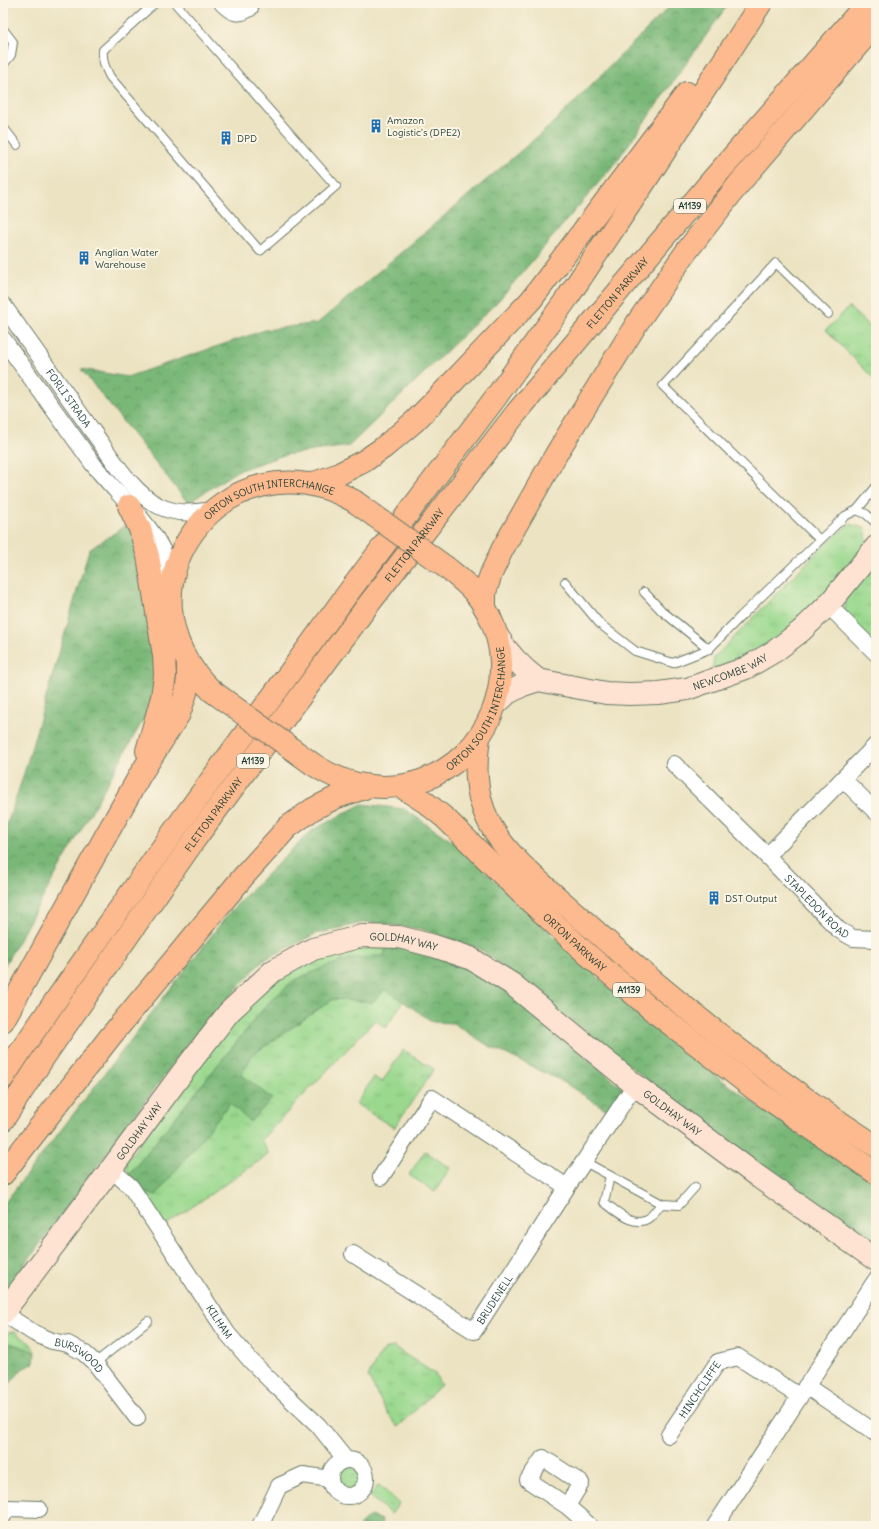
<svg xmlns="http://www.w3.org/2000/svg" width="879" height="1529" viewBox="0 0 879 1529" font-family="Delius,sans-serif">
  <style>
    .grass { fill: url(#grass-tufts); stroke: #5c8a60 }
    .forest { fill: url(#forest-crowns); stroke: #4c7a56 }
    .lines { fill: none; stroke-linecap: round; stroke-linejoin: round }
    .lane-casing { stroke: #677766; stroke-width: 10 }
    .street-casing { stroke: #677766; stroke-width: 18 }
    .secondary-casing { stroke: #677766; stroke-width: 24 }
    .primary-casing { stroke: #677766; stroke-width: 24 }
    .highway-casing { stroke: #677766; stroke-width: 24 }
    .lane { stroke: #fff; stroke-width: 8 }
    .street { stroke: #fff; stroke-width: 16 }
    .secondary { stroke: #fee3d2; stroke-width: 22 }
    .primary { stroke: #fcba8e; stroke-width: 22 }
    .highway { stroke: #fcba8e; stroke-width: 22 }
    .primary-bridge-casing { stroke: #677766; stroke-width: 24; stroke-linecap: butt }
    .primary-bridge { stroke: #fcba8e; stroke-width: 22 }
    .labels { text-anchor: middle; stroke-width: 4; stroke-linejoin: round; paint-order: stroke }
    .shield { fill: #fcf5e5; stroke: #617469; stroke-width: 1 }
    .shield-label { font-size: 9px; font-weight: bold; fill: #1f3d34 }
    .poi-label { font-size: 10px; fill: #1f3d34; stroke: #fcf5e5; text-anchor: start }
    .street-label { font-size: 10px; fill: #1f3d34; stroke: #fcf5e5 }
  </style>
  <defs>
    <pattern id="grass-tufts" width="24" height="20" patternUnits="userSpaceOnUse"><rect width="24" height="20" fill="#99d88d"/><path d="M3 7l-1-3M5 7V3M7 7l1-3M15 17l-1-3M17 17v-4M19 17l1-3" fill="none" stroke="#83ba7a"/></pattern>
    <pattern id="forest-crowns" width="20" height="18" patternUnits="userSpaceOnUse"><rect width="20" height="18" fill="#7ab878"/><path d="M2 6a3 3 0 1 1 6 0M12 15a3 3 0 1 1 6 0" fill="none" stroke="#639763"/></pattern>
  </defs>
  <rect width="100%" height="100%" fill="#fcf5e5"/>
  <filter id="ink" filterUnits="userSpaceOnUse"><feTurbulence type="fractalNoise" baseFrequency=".025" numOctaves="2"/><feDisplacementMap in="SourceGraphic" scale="8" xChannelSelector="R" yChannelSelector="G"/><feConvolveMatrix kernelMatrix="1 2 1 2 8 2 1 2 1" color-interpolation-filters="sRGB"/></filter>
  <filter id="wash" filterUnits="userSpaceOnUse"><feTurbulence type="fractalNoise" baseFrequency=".012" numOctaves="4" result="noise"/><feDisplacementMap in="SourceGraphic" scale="16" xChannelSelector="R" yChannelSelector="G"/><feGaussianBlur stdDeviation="0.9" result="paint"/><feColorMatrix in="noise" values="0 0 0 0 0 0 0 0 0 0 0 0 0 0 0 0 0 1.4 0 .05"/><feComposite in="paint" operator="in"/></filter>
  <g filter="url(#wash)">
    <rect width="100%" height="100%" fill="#ece3c2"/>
    <!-- grass -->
    <g class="grass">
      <path d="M 849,307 L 876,333 L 876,381 L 826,330 Z"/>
      <path d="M 849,524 L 865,528 L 868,546 L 822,600 L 787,632 L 756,654 L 712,672 L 714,658 L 821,548 Z"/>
      <path d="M 876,564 L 876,644 C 867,636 855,628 848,618 C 835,599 864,577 876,564 Z"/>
      <path d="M 387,944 L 385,956 L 349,959 L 268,1003 L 129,1175 L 126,1168 L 128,1159 L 192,1072 L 262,990 L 286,971 L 343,948 Z"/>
      <path d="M 385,989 L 403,1001 L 386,1028 L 375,1020 L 261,1140 L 269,1154 L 163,1227 L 140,1192 L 156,1195 L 230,1102 L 272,1099 L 241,1075 L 252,1055 L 333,999 L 373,1002 Z"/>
      <path d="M 403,1050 L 434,1069 L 394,1128 L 356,1104 L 374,1077 L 382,1082 Z"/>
      <path d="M 425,1151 L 450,1168 L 435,1192 L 409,1175 Z"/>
      <path d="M 15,1332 L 31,1344 L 35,1352 L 10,1343 L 3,1349 L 3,1333 Z"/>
      <path d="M 394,1347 L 435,1374 L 441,1385 L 398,1427 L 388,1414 L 368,1377 L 377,1359 L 385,1349 Z"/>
      <circle cx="347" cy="1478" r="12"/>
      <path d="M 379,1485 L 399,1504 L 391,1514 L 369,1496 Z"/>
    </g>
    <!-- forest -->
    <g class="forest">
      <path d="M 673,3 L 729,3 L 616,162 L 499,300 L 349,446 L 284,455 L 237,471 L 188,503 L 81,369 L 127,377 L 265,330 L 318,323 L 550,126 Z"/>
      <path d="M 140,516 L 167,540 L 146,614 L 164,683 L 3,968 L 3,836 L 23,777 L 89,550 Z"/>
      <path d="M 362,804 L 404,809 L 456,844 L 635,1012 L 723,1081 L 797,1133 L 876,1180 L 876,1259 L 480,949 L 421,929 L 366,922 L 315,934 L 262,961 L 189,1042 L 3,1294 L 3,1205 L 232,909 L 311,831 Z"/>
      <path d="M 387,944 L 453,959 L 511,994 L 621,1087 L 623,1094 L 609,1111 L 558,1079 L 489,1046 L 453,1023 L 433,1022 L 385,989 L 373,1002 L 333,999 L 252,1055 L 242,1075 L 272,1099 L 250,1122 L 230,1103 L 156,1195 L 140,1192 L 129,1175 L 268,1003 L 293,981 L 322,968 L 349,959 L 384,956 Z"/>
      <path d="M 10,1343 L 35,1352 L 34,1363 L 22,1369 L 3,1392 L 3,1349 Z"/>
      <path d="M 370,1516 L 382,1520 L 381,1526 L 359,1526 Z"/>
    </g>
  </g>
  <g filter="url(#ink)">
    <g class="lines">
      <!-- lane casing -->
      <g class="lane-casing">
        <g id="lane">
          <path d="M 155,3 L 103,50 C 102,61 105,67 110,77 L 260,251 L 336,186 L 175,3"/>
          <path d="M 3,29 L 13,42 L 11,55 L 3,65"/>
          <path d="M 3,127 L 17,145"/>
          <path d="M 876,487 L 857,510 L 866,514 L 876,523"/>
          <path d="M 820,540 L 663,386 L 776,263 L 828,314"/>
          <path d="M 565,582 L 600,624 L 635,651 L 673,663 L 709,649 L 741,616 L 845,516 L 857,510"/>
          <path d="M 644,592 L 662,611 L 709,649"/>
          <path d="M 585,1162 L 662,1204 L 679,1205 L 695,1187"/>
          <path d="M 610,1176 L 604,1202 C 617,1212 636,1230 651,1216 C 655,1212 658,1207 662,1204"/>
          <path d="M 95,1363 L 148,1321"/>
        </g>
      </g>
      <!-- street casing -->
      <g class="street-casing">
        <g id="street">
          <path d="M 222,3 C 232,13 238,16 250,8"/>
          <path id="s1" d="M 3,305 C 33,348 63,390 93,432 C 111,456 132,493 159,506 C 177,515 195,513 213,510"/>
          <path d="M 3,339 C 33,380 63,423 93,464 C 116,494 160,530 168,566 C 170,571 170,576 170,581"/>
          <path d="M 828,605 L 876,653"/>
          <path id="s2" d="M 674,764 L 767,856 L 839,930 L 853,938 L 876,939"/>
          <path d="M 843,779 L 876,812"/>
          <path d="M 767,856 L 876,745"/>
          <path id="s3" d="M 111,1169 L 131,1187 L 227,1333 L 251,1361 L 272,1382 L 318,1425 L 346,1460"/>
          <path d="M 381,1177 L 432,1098 L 567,1187"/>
          <path id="s4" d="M 353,1254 L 474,1331 L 567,1187 L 635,1085"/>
          <path id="s5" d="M 3,1313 L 34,1333 L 52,1341 L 68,1344 L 84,1353 L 95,1363 L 137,1418"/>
          <path d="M 806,1386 L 876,1433"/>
          <path id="s6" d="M 669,1435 L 718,1362 L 738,1357 L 799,1396"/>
          <circle cx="348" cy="1478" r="18"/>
          <path d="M 567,1506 L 581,1483 L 543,1458 L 528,1480 L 567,1506 L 590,1526"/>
          <path d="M 3,1516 L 8,1508 L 39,1509"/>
          <path d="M 260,1526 L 279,1486 L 303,1475 L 330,1479"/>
          <path d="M 715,1526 L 876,1280"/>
        </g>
      </g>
      <!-- secondary casing -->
      <g class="secondary-casing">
        <g id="secondary">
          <path d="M 498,637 C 509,655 522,668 538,680"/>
          <path id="s7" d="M 496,704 L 508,693 L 523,685 L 538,680 L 606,693 L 630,694 L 659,693 L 687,689 L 746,668 L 775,651 L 801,631 L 828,605 L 876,547"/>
          <path id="s8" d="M 3,1313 L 111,1169 L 182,1073 L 229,1012 L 273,971 L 313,949 L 362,936 L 399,937 L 434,946 L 470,958 L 512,984 L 635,1085 L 760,1178 L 876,1260"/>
        </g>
      </g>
      <!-- primary casing -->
      <g class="primary-casing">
        <g id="primary">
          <path id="s9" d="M 212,691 C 105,589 225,428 354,501"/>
          <path d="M 479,738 C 475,766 475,792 487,818 C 503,854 546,887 575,913 C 669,998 769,1077 876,1146"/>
          <path id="s10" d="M 314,765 C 331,776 349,784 370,786 C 443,795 504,734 501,662 C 500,637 490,611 474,592 C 466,583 457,576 447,568"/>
          <path id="s11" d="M 400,786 L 425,802 L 445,818 L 521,893 L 587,954 L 651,1009 L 757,1091 L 876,1173"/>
        </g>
      </g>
      <!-- highway casing -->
      <g class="highway-casing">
        <g id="highway">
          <path d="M 311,484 L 337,475 L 364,461 L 383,448 L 415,421 L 454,381 L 531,300 L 687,93"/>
          <path d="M 129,506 L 140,529 L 148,556 L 164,656 L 165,675 L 162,697 L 147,751"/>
          <path d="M 485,608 L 485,592 L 491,574 L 502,550 L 558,451 L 637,323 L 686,252 L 738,185 L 876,24"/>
          <path d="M 3,1021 L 81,880 L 140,775 L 179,714 L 186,693 L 188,678 L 188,663"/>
          <path d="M 3,1078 L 26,1043 L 176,828 L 348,593 L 496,397 L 568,297 L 646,180 L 761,3"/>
          <path id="s12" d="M 3,1120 L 44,1057 L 195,839 L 368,605 L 517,412 L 713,179 L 867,3"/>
          <path d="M 3,1174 L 110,1037 L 243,877 L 288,827 L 313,809 L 337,797 L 370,786"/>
        </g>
      </g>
      <!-- lane -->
      <use href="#lane" class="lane"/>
      <!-- street -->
      <use href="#street" class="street"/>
      <!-- secondary -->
      <use href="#secondary" class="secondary"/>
      <!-- primary -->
      <use href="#primary" class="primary"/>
      <!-- highway -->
      <use href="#highway" class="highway"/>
      <!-- primary-bridge casing -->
      <g class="primary-bridge-casing">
        <g id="primary-bridge">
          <path d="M 354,501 L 447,568"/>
          <path d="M 212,691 L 314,765"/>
        </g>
      </g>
      <!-- primary-bridge -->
      <use href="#primary-bridge" class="primary-bridge"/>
    </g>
  </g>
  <!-- icons -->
  <defs>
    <g id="building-bare" transform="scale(1.08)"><path d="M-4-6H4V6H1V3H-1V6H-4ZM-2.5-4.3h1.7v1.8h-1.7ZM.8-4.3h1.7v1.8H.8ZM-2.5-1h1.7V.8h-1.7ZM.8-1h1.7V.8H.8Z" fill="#1f6fb2" stroke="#fcf5e5" stroke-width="2.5" paint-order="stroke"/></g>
  </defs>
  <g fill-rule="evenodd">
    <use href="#building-bare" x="376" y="126"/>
    <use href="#building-bare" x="226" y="138"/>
    <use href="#building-bare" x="84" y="258"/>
    <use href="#building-bare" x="714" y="898"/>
  </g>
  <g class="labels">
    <!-- shield labels -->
    <g class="shield">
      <rect x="674" y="199" width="32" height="14" rx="3"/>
      <rect x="237" y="754" width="32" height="14" rx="3"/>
      <rect x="613" y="983" width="32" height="14" rx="3"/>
    </g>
    <g class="shield-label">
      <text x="690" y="209">A1139</text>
      <text x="253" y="764">A1139</text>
      <text x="629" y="993">A1139</text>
    </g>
    <!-- poi labels -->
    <g class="poi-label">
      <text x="387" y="124">Amazon<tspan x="387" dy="12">Logistic's (DPE2)</tspan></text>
      <text x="237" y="142">DPD</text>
      <text x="95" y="256">Anglian Water<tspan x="95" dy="12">Warehouse</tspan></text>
      <text x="725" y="902">DST Output</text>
    </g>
    <!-- street labels -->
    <g class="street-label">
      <text dy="4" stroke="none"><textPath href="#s12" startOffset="1031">FLETTON PARKWAY</textPath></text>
      <text dy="4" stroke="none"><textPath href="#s1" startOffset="114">FORLI STRADA</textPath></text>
      <text dy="4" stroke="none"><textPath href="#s9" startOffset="264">ORTON SOUTH INTERCHANGE</textPath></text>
      <text dy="4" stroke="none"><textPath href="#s12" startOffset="707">FLETTON PARKWAY</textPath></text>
      <text dy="4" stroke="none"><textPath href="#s7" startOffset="246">NEWCOMBE WAY</textPath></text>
      <text dy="4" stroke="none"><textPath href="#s10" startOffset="211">ORTON SOUTH INTERCHANGE</textPath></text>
      <text dy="4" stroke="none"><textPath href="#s12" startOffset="371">FLETTON PARKWAY</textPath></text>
      <text dy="4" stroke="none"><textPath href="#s2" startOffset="202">STAPLEDON ROAD</textPath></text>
      <text dy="4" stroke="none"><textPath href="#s8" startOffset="575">GOLDHAY WAY</textPath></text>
      <text dy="4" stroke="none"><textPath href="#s11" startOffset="235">ORTON PARKWAY</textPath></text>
      <text dy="4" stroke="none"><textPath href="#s8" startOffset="899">GOLDHAY WAY</textPath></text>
      <text dy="4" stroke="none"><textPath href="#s8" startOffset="227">GOLDHAY WAY</textPath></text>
      <text dy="4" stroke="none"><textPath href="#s4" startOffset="181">BRUDENELL</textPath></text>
      <text dy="4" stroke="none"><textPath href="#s3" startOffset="188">KILHAM</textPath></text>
      <text dy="4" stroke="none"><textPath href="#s5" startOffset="88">BURSWOOD</textPath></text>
      <text dy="4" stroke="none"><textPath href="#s6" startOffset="55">HINCHCLIFFE</textPath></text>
    </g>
  </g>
  <!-- margin -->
  <rect width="879" height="1529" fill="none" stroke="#fcf5e5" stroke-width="16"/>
</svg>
